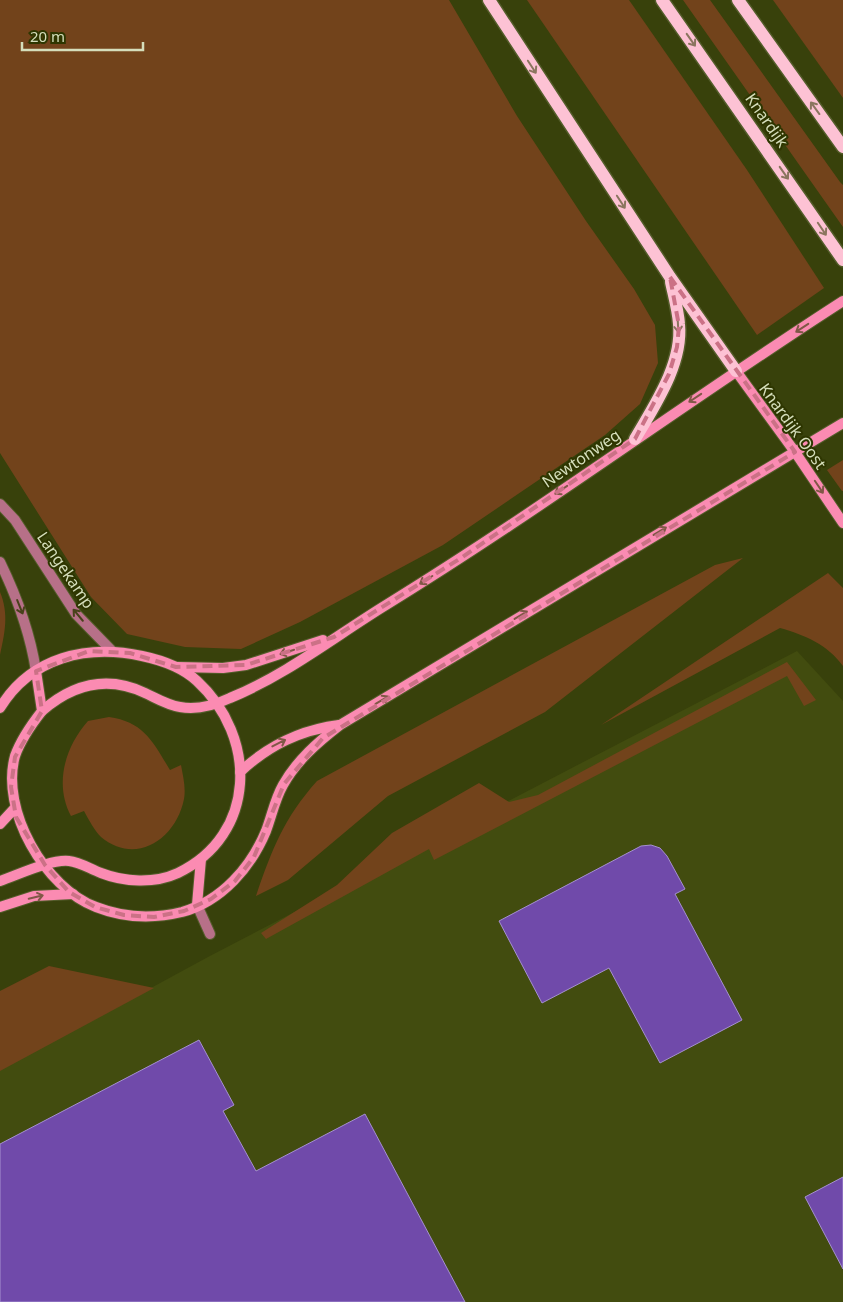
<svg xmlns="http://www.w3.org/2000/svg" width="843" height="1302" viewBox="0 0 843 1302" font-family="'Noto Sans',sans-serif">
  <style>
    .built { fill: #424c0f }
    .green { fill: #72431b }
    .building { fill: #704aaa; stroke: #a590d0 }
    .lines { fill: none; stroke-linecap: round; stroke-linejoin: round }
    .lane-casing { stroke: #545d2b; stroke-width: 12 }
    .street-casing { stroke: #545d2b; stroke-width: 12 }
    .secondary-casing { stroke: #545d2b; stroke-width: 12 }
    .primary-casing { stroke: #545d2b; stroke-width: 15 }
    .lane { stroke: #b77088; stroke-width: 10 }
    .street { stroke: #b77088; stroke-width: 10 }
    .secondary { stroke: #fb8bb2; stroke-width: 10 }
    .primary { stroke: #fdc2d4; stroke-width: 12 }
    .oneway { stroke: #8b755f }
    .oneway2 { stroke: #805847 }
    .oneway3 { stroke: #49421b }
    .marked { fill: none; stroke: #cb7186; stroke-width: 4; stroke-dasharray: 10 6; stroke-linejoin: round }
    .labels { text-anchor: middle; stroke-width: 4; stroke-linejoin: round; paint-order: stroke }
    .street-label { font-size: 16px; fill: #d5debb; stroke: #2e3600 }
  </style>
  <rect width="100%" height="100%" fill="#38410b"/>
  <!-- built -->
  <path class="built" d="M 797,651 L 843,701 L 843,1302 L 0,1302 L 0,1070 L 208,957 Z"/>
  <!-- green -->
  <g class="green">
    <path d="M 0,0 L 449,0 L 517,116 L 586,221 L 634,289 L 655,325 L 658,363 L 640,404 L 605,435 L 443,545 L 300,622 L 241,649 L 185,647 L 127,634 L 91,597 L 0,453 Z"/>
    <path d="M 527,0 L 629,0 L 747,170 L 824,288 L 757,335 Z"/>
    <path d="M 683,0 L 710,0 L 840,182 L 843,185 L 843,227 Z"/>
    <path d="M 773,0 L 843,0 L 843,98 Z"/>
    <path d="M 843,460 L 843,491 L 842,491 L 827,470 Z"/>
    <path d="M 743,558 L 545,712 L 388,796 L 288,880 L 256,896 C 272,849 284,818 317,781 L 715,565 Z"/>
    <path d="M 828,573 L 843,588 L 843,666 C 828,645 805,635 780,628 L 601,725 Z"/>
    <path d="M 0,592 C 9,614 5,632 0,655 Z"/>
    <path d="M 787,662 L 816,700 L 804,706 L 787,676 L 434,860 L 429,849 L 266,939 L 261,933 L 337,885 L 392,833 L 479,783 L 509,802 L 538,795 Z"/>
    <path d="M 109,717 C 144,722 153,742 170,770 L 181,765 C 183,776 186,788 184,799 C 176,839 136,866 101,837 C 94,830 89,820 84,811 L 71,816 C 54,784 65,747 88,721 Z"/>
    <path d="M 49,966 L 154,988 L 0,1071 L 0,991 Z"/>
  </g>
  <!-- building -->
  <g class="building">
    <path d="M 651,845 L 660,848 L 667,856 L 685,889 L 675,894 L 742,1020 L 660,1063 L 609,968 L 542,1003 L 499,921 L 641,846 Z"/>
    <path d="M 199,1040 L 234,1105 L 223,1111 L 256,1171 L 365,1114 L 465,1302 L 0,1302 L 0,1144 Z"/>
    <path d="M 843,1177 L 843,1269 L 805,1197 Z"/>
  </g>
  <g class="lines">
    <!-- lane casing -->
    <g class="lane-casing">
      <path id="lane" d="M 197,905 L 210,934"/>
    </g>
    <!-- street casing -->
    <g class="street-casing">
      <g id="street">
        <path d="M 0,504 L 15,520 L 76,614 L 112,651"/>
        <path d="M 0,562 C 17,597 30,632 36,671"/>
      </g>
    </g>
    <!-- secondary casing -->
    <g class="secondary-casing">
      <g id="secondary">
        <path d="M 736,371 L 795,452 L 843,523"/>
        <path d="M 177,667 L 223,668 L 246,665 L 323,640"/>
        <path d="M 36,671 L 42,711 C 31,725 21,739 15,756 C 0,810 45,888 96,907 C 124,918 153,919 182,912 C 222,901 251,867 266,831 C 272,815 275,799 283,785 C 297,760 318,742 340,725 L 843,423"/>
        <path d="M 0,708 C 31,657 87,644 142,656 C 161,660 182,667 197,681 C 258,737 257,835 178,873 C 154,884 124,882 101,873 C 90,869 80,862 69,861 C 51,859 18,875 0,881"/>
        <path d="M 42,711 C 73,684 107,675 145,693 C 156,698 167,705 180,707 C 196,710 215,705 230,698 C 286,675 334,637 386,605 C 542,509 689,400 843,301"/>
        <path d="M 240,772 C 269,745 300,730 339,725"/>
        <path d="M 0,824 L 14,809"/>
        <path d="M 197,905 L 201,859"/>
        <path d="M 0,907 L 34,896 L 73,894"/>
      </g>
    </g>
    <!-- primary casing -->
    <g class="primary-casing">
      <g id="primary">
        <path d="M 489,0 L 670,277 L 736,371"/>
        <path d="M 662,0 L 843,260"/>
        <path d="M 738,0 L 843,147"/>
        <path d="M 635,439 C 654,406 683,364 679,324 C 678,310 674,296 671,282"/>
      </g>
    </g>
    <!-- lane -->
    <use href="#lane" class="lane"/>
    <!-- street -->
    <use href="#street" class="street"/>
    <!-- secondary -->
    <use href="#secondary" class="secondary"/>
    <!-- primary -->
    <use href="#primary" class="primary"/>
  </g>
  <!-- one-way arrows -->
  <defs><path id="oneway-shaft" d="M-6 0H5M1.5-3L5.5 0L1.5 3" fill="none" stroke-width="1.6" stroke-linecap="round" stroke-linejoin="round" transform="scale(1.25)"/></defs>
  <g class="oneway">
    <use href="#oneway-shaft" transform="translate(691 40) rotate(55)"/>
    <use href="#oneway-shaft" transform="translate(532 67) rotate(57)"/>
    <use href="#oneway-shaft" transform="translate(815 108) rotate(-126)"/>
    <use href="#oneway-shaft" transform="translate(784 173) rotate(55)"/>
    <use href="#oneway-shaft" transform="translate(621 202) rotate(57)"/>
    <use href="#oneway-shaft" transform="translate(822 229) rotate(56)"/>
    <use href="#oneway-shaft" transform="translate(678 325) rotate(87)"/>
  </g>
  <g class="oneway2">
    <use href="#oneway-shaft" transform="translate(802 328) rotate(147)"/>
    <use href="#oneway-shaft" transform="translate(695 398) rotate(146)"/>
    <use href="#oneway-shaft" transform="translate(819 487) rotate(56)"/>
    <use href="#oneway-shaft" transform="translate(561 490) rotate(146)"/>
    <use href="#oneway-shaft" transform="translate(660 531) rotate(-31)"/>
    <use href="#oneway-shaft" transform="translate(426 580) rotate(148)"/>
    <use href="#oneway-shaft" transform="translate(521 615) rotate(-31)"/>
    <use href="#oneway-shaft" transform="translate(287 652) rotate(162)"/>
    <use href="#oneway-shaft" transform="translate(382 700) rotate(-31)"/>
    <use href="#oneway-shaft" transform="translate(279 743) rotate(-27)"/>
    <use href="#oneway-shaft" transform="translate(36 897) rotate(-13)"/>
  </g>
  <g class="oneway3">
    <use href="#oneway-shaft" transform="translate(20 607) rotate(68)"/>
    <use href="#oneway-shaft" transform="translate(78 615) rotate(-130)"/>
  </g>
  <!-- marked area -->
  <path class="marked" d="M 670,277 L 795,452 L 323,738 L 284,784 L 254,857 L 235,881 L 211,899 L 184,911 L 154,917 L 124,915 L 95,907 L 69,892 L 45,865 L 16,817 L 11,787 L 15,757 L 42,711 L 36,671 L 89,651 L 130,653 L 176,667 L 246,665 L 334,637 L 461,558 L 635,439 L 669,374 L 677,347 L 679,326 Z"/>
  <g class="labels">
    <!-- street labels -->
    <g class="street-label">
      <text transform="translate(767 120) rotate(55)" y="6">Knardijk</text>
      <text transform="translate(793 426) rotate(54)" y="6">Knardijk Oost</text>
      <text transform="translate(581 458) rotate(-34)" y="6">Newtonweg</text>
      <text transform="translate(66 570) rotate(56)" y="6">Langekamp</text>
    </g>
  </g>
  <!-- scale -->
  <path d="M22 42v8h121v-8" fill="none" stroke="#d5debb" stroke-width="2.5"/>
  <text x="30" y="42" font-size="15" fill="#d5debb" stroke="#2e3600" stroke-width="4" paint-order="stroke">20 m</text>
</svg>
